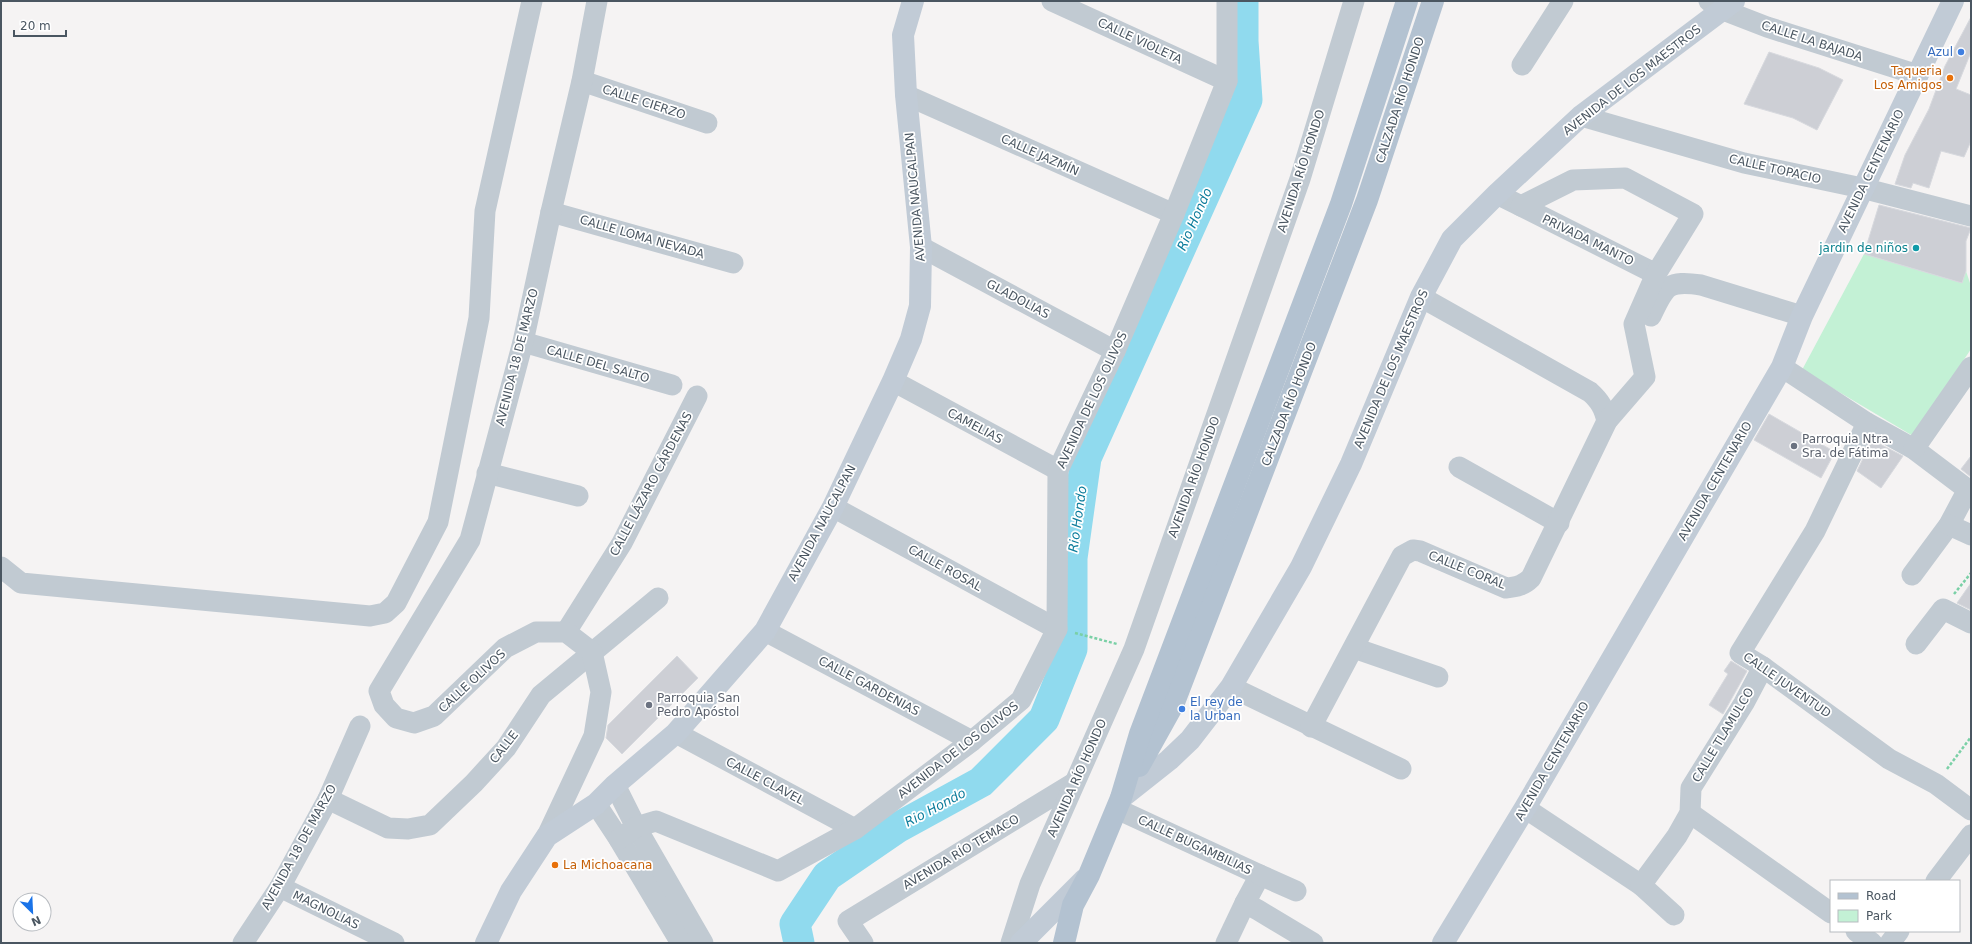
<svg xmlns="http://www.w3.org/2000/svg" width="1972" height="944" viewBox="0 0 1972 944" font-family="'DejaVu Sans',sans-serif">
  <style>
    .green { fill: #c3f1d5 }
    .lines { fill: none; stroke-linecap: round; stroke-linejoin: round }
    .river { stroke: #90daee; stroke-width: 31 }
    .building { fill: #cdcfd5; stroke: #d7d9de }
    .path { stroke: #7ad0a6; stroke-width: 2.5; stroke-dasharray: 3 2; stroke-linecap: butt }
    .street { stroke: #c1cad2; stroke-width: 21 }
    .secondary { stroke: #c1cbd6; stroke-width: 22 }
    .primary { stroke: #b3c2d1; stroke-width: 22 }
    .shop-dot { fill: #3f7fe0; stroke: #fff; stroke-width: 1.5 }
    .food-dot { fill: #e8710a; stroke: #fff; stroke-width: 1.5 }
    .culture-dot { fill: #0f9aa8; stroke: #fff; stroke-width: 1.5 }
    .worship-dot { fill: #6b7280; stroke: #fff; stroke-width: 1.5 }
    .labels { text-anchor: middle; stroke-width: 3.5; stroke-linejoin: round; paint-order: stroke }
    .street-label { font-size: 12px; fill: #4a5661; stroke: #fff }
    .shop-label { font-size: 12px; fill: #366cbe; stroke: #fff; text-anchor: end }
    .food-label { font-size: 12px; fill: #c56008; stroke: #fff; text-anchor: end }
    .culture-label { font-size: 12px; fill: #0d838f; stroke: #fff; text-anchor: end }
    .worship-label { font-size: 12px; fill: #5b616d; stroke: #fff; text-anchor: start }
    .water-label { font-size: 13px; font-style: italic; fill: #0c7c9b; stroke: #fff }
  </style>
  <rect width="100%" height="100%" fill="#f5f3f3"/>
  <!-- green -->
  <path class="green" d="M 1864,254 L 1962,283 L 1966,271 L 1971,286 L 1971,349 L 1913,436 L 1802,370 Z"/>
  <g class="lines">
    <!-- river -->
    <path class="river" d="M 799,943 L 795,924 L 827,876 L 897,828 L 981,782 L 1044,719 L 1072,649 L 1072,558 L 1086,458 L 1247,100 L 1243,41 L 1243,1"/>
  </g>
  <!-- building -->
  <g class="building">
    <path d="M 1971,17 L 1971,52 L 1956,89 L 1971,95 L 1971,141 L 1964,157 L 1941,151 L 1929,188 L 1913,183 L 1911,188 L 1895,184 L 1905,155 L 1929,109 L 1945,66 Z"/>
    <path d="M 1769,52 L 1819,68 L 1843,80 L 1817,130 L 1793,118 L 1744,104 Z"/>
    <path d="M 1879,205 L 1971,228 L 1966,241 L 1966,271 L 1962,283 L 1864,254 Z"/>
    <path d="M 1769,414 L 1835,452 L 1821,478 L 1754,440 Z"/>
    <path d="M 1872,440 L 1903,456 L 1881,488 L 1857,471 Z"/>
    <path d="M 1971,456 L 1971,477 L 1961,469 Z"/>
    <path d="M 1971,583 L 1971,610 L 1957,603 Z"/>
    <path d="M 677,656 L 698,678 L 622,754 L 606,738 L 608,725 Z"/>
    <path d="M 1731,661 L 1747,671 L 1723,714 L 1709,705 L 1728,674 L 1724,671 Z"/>
  </g>
  <g class="lines">
    <!-- path -->
    <g class="path">
      <path d="M 1954,594 L 1971,573"/>
      <path d="M 1075,633 L 1117,644"/>
      <path d="M 1947,769 L 1971,737"/>
    </g>
    <!-- street -->
    <g class="street">
      <path d="M 1052,1 L 1227,81"/>
      <path d="M 1709,1 L 1723,10 L 1767,27 L 1918,75"/>
      <path d="M 1522,65 L 1563,1"/>
      <path d="M 582,81 L 707,123"/>
      <path d="M 906,95 L 1174,214"/>
      <path d="M 1581,116 L 1744,163 L 1862,188 L 1971,216"/>
      <path d="M 1497,194 L 1656,274"/>
      <path d="M 551,212 L 733,263"/>
      <path d="M 921,247 L 1115,351"/>
      <path d="M 1421,297 L 1590,392 C 1600,401 1604,408 1607,421"/>
      <path d="M 1651,316 C 1665,287 1666,280 1701,285 L 1802,316"/>
      <path d="M 523,342 L 672,385"/>
      <path d="M 1782,367 L 1867,423 L 1914,449 L 1963,486 L 1966,493 L 1949,525 L 1912,575"/>
      <path d="M 893,381 L 1058,470"/>
      <path d="M 1867,423 L 1815,531 L 1740,653 L 1763,667 L 1889,759 L 1936,784 L 1971,810"/>
      <path d="M 1914,449 L 1971,367"/>
      <path d="M 1459,467 L 1559,523"/>
      <path d="M 487,473 L 578,496"/>
      <path d="M 833,507 L 1057,629"/>
      <path d="M 1949,525 L 1971,535"/>
      <path d="M 1,567 L 21,583 L 370,616 L 385,613 L 396,603 L 438,522 L 479,318 L 485,211 L 532,1"/>
      <path d="M 765,631 L 972,741"/>
      <path d="M 566,632 L 622,543 L 697,396"/>
      <path d="M 1916,644 L 1943,609 L 1971,623"/>
      <path d="M 1354,648 L 1438,677"/>
      <path d="M 1231,687 L 1401,769"/>
      <path d="M 1311,727 L 1402,556 L 1413,550 L 1420,551 L 1506,588 C 1517,587 1524,585 1531,578 L 1607,421 L 1645,377 L 1634,324 L 1656,274 L 1693,214 L 1625,178 L 1573,180 L 1521,206"/>
      <path d="M 676,733 L 855,829"/>
      <path d="M 615,785 L 636,827 L 703,943"/>
      <path d="M 328,799 L 388,828 L 408,829 L 430,825 L 474,783 L 506,748 L 541,695 L 658,598"/>
      <path d="M 596,804 L 619,839 L 681,943"/>
      <path d="M 1525,808 L 1641,885 L 1674,915"/>
      <path d="M 1117,809 L 1260,875 L 1245,903 L 1258,910 L 1313,943"/>
      <path d="M 1690,813 L 1831,913"/>
      <path d="M 547,836 L 594,736 L 601,692 L 592,652 L 566,632 L 536,632 L 505,648 L 434,716 L 414,723 L 396,718 L 384,705 L 379,691 L 470,540 L 523,342 L 551,212 L 582,81 L 597,1"/>
      <path d="M 619,839 L 636,827 L 656,821 L 778,871 L 855,829 L 972,741 L 1021,700 L 1057,629 L 1058,470 L 1115,351 L 1174,214 L 1227,81 L 1227,1"/>
      <path d="M 1260,875 L 1296,891"/>
      <path d="M 1936,881 L 1971,835"/>
      <path d="M 1641,885 L 1677,836 L 1690,813 L 1691,788 L 1744,703 L 1763,667"/>
      <path d="M 280,887 L 394,943"/>
      <path d="M 1856,931 L 1872,943"/>
      <path d="M 243,943 L 280,887 L 328,799 L 360,726"/>
      <path d="M 863,943 L 848,921 L 1074,783"/>
      <path d="M 1011,943 L 1030,884 L 1134,649 L 1300,179 L 1354,1"/>
      <path d="M 1226,943 L 1245,903"/>
      <path d="M 1890,943 L 1899,931"/>
    </g>
    <!-- secondary -->
    <g class="secondary">
      <path d="M 1121,798 L 1169,760 L 1190,740 L 1231,687 L 1301,567 L 1351,464 L 1421,297 L 1452,239 L 1497,194 L 1581,116 L 1734,1"/>
      <path d="M 486,943 L 511,891 L 547,836 L 596,804 L 615,785 L 676,733 L 765,631 L 833,507 L 893,381 L 911,339 L 920,306 L 921,247 L 906,95 L 903,35 L 913,1"/>
      <path d="M 1021,943 L 1084,880"/>
      <path d="M 1443,943 L 1525,808 L 1782,367 L 1802,316 L 1953,1"/>
    </g>
    <!-- primary -->
    <g class="primary">
      <path d="M 1139,766 L 1173,705 L 1367,200 L 1433,1"/>
      <path d="M 1064,943 L 1073,905 L 1089,875 L 1121,798 L 1140,734 L 1341,204 L 1407,1"/>
    </g>
  </g>
  <!-- markers -->
  <g class="shop-dot">
    <circle cx="1961" cy="52" r="4"/>
    <circle cx="1182" cy="709" r="4"/>
  </g>
  <g class="food-dot">
    <circle cx="1950" cy="78" r="4"/>
    <circle cx="555" cy="865" r="4"/>
  </g>
  <circle class="culture-dot" cx="1916" cy="248" r="4"/>
  <g class="worship-dot">
    <circle cx="1794" cy="446" r="4"/>
    <circle cx="649" cy="705" r="4"/>
  </g>
  <g class="labels">
    <!-- street labels -->
    <g class="street-label">
      <text transform="translate(1140 41) rotate(25)" y="4">CALLE VIOLETA</text>
      <text transform="translate(1812 41) rotate(18)" y="4">CALLE LA BAJADA</text>
      <text transform="translate(1632 80) rotate(-38)" y="4">AVENIDA DE LOS MAESTROS</text>
      <text transform="translate(1400 100) rotate(-72)" y="4">CALZADA RÍO HONDO</text>
      <text transform="translate(644 102) rotate(18)" y="4">CALLE CIERZO</text>
      <text transform="translate(1040 155) rotate(24)" y="4">CALLE JAZMÍN</text>
      <text transform="translate(1775 169) rotate(13)" y="4">CALLE TOPACIO</text>
      <text transform="translate(1301 171) rotate(-72)" y="4">AVENIDA RÍO HONDO</text>
      <text transform="translate(1871 171) rotate(-64)" y="4">AVENIDA CENTENARIO</text>
      <text transform="translate(915 197) rotate(-95)" y="4">AVENIDA NAUCALPAN</text>
      <text transform="translate(642 237) rotate(16)" y="4">CALLE LOMA NEVADA</text>
      <text transform="translate(1588 240) rotate(26)" y="4">PRIVADA MANTO</text>
      <text transform="translate(1018 299) rotate(28)" y="4">GLADOLIAS</text>
      <text transform="translate(517 357) rotate(-76)" y="4">AVENIDA 18 DE MARZO</text>
      <text transform="translate(598 364) rotate(16)" y="4">CALLE DEL SALTO</text>
      <text transform="translate(1391 369) rotate(-67)" y="4">AVENIDA DE LOS MAESTROS</text>
      <text transform="translate(1092 400) rotate(-65)" y="4">AVENIDA DE LOS OLIVOS</text>
      <text transform="translate(1289 404) rotate(-69)" y="4">CALZADA RÍO HONDO</text>
      <text transform="translate(975 426) rotate(28)" y="4">CAMELIAS</text>
      <text transform="translate(1194 477) rotate(-70)" y="4">AVENIDA RÍO HONDO</text>
      <text transform="translate(1715 481) rotate(-60)" y="4">AVENIDA CENTENARIO</text>
      <text transform="translate(651 484) rotate(-62)" y="4">CALLE LÁZARO CÁRDENAS</text>
      <text transform="translate(822 523) rotate(-62)" y="4">AVENIDA NAUCALPAN</text>
      <text transform="translate(945 568) rotate(29)" y="4">CALLE ROSAL</text>
      <text transform="translate(1467 570) rotate(22)" y="4">CALLE CORAL</text>
      <text transform="translate(472 681) rotate(-43)" y="4">CALLE OLIVOS</text>
      <text transform="translate(1787 685) rotate(35)" y="4">CALLE JUVENTUD</text>
      <text transform="translate(869 686) rotate(28)" y="4">CALLE GARDENIAS</text>
      <text transform="translate(1723 735) rotate(-59)" y="4">CALLE TLAMULCO</text>
      <text transform="translate(504 747) rotate(-52)" y="4">CALLE</text>
      <text transform="translate(958 750) rotate(-38)" y="4">AVENIDA DE LOS OLIVOS</text>
      <text transform="translate(1552 761) rotate(-60)" y="4">AVENIDA CENTENARIO</text>
      <text transform="translate(1077 778) rotate(-66)" y="4">AVENIDA RÍO HONDO</text>
      <text transform="translate(765 781) rotate(28)" y="4">CALLE CLAVEL</text>
      <text transform="translate(1195 845) rotate(25)" y="4">CALLE BUGAMBILIAS</text>
      <text transform="translate(299 847) rotate(-61)" y="4">AVENIDA 18 DE MARZO</text>
      <text transform="translate(961 852) rotate(-31)" y="4">AVENIDA RÍO TEMACO</text>
      <text transform="translate(326 910) rotate(26)" y="4">MAGNOLIAS</text>
    </g>
    <!-- shop labels -->
    <g class="shop-label">
      <text x="1953" y="56">Azul</text>
      <text x="1190" y="706" text-anchor="start">El rey de<tspan x="1190" dy="14">la Urban</tspan></text>
    </g>
    <!-- food labels -->
    <g class="food-label">
      <text x="1942" y="75">Taqueria<tspan x="1942" dy="14">Los Amigos</tspan></text>
      <text x="563" y="869" text-anchor="start">La Michoacana</text>
    </g>
    <!-- culture labels -->
    <g class="culture-label">
      <text x="1908" y="252">jardin de niños</text>
    </g>
    <!-- worship labels -->
    <g class="worship-label">
      <text x="1802" y="443">Parroquia Ntra.<tspan x="1802" dy="14">Sra. de Fátima</tspan></text>
      <text x="657" y="702">Parroquia San<tspan x="657" dy="14">Pedro Apóstol</tspan></text>
    </g>
    <!-- water labels -->
    <g class="water-label">
      <text transform="translate(1194 219) rotate(-66)" y="5">Rio Hondo</text>
      <text transform="translate(1077 519) rotate(-82)" y="5">Rio Hondo</text>
      <text transform="translate(935 807) rotate(-28)" y="5">Rio Hondo</text>
    </g>
  </g>
  <!-- border -->
  <rect width="1972" height="944" fill="none" stroke="#4a5661" stroke-width="4"/>
  <!-- legend -->
  <rect x="1830" y="880" width="130" height="52" fill="#ffffff" stroke="#b7bbc0"/>
  <rect x="1838" y="893" width="20" height="6" fill="#b3c2d1" stroke="#b7bbc0"/>
  <text x="1866" y="900" font-size="12" fill="#4a5661">Road</text>
  <rect x="1838" y="910" width="20" height="12" fill="#c3f1d5" stroke="#b7bbc0"/>
  <text x="1866" y="920" font-size="12" fill="#4a5661">Park</text>
  <!-- north arrow -->
  <g transform="translate(32 912) rotate(156)"><circle r="19" fill="#ffffff" stroke="#b7bbc0"/>
  <path d="M0-3L7 15L0 10L-7 15Z" fill="#1a73e8"/>
  <text y="-6" font-size="11" font-weight="bold" text-anchor="middle" fill="#4a5661">N</text>
  </g>
  <!-- scale -->
  <path d="M14 30v6h52v-6" fill="none" stroke="#4a5661" stroke-width="2"/>
  <text x="20" y="30" font-size="12" fill="#4a5661" stroke="#ffffff" stroke-width="3" paint-order="stroke">20 m</text>
</svg>
